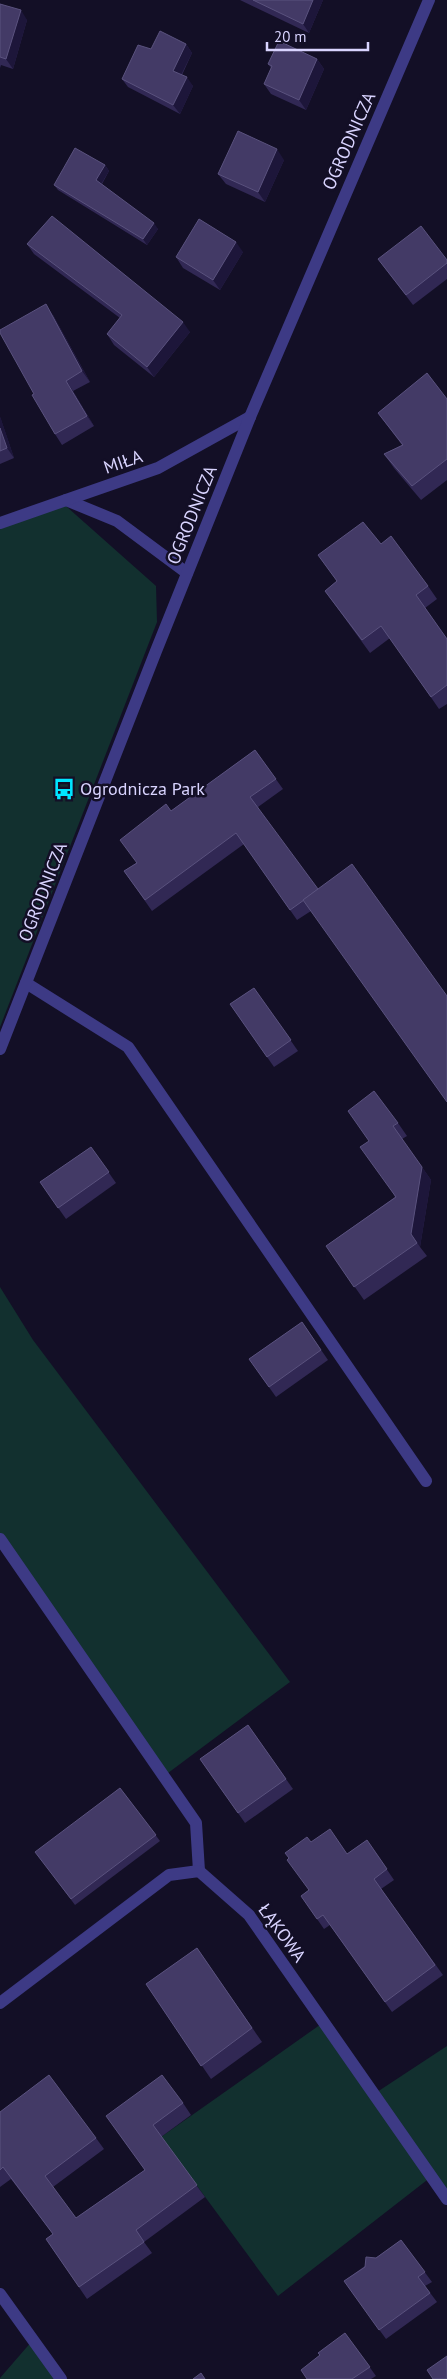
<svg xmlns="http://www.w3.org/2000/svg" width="447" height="2379" viewBox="0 0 447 2379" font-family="'PT Sans',sans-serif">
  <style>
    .green { fill: #12302f }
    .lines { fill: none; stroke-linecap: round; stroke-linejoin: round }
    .service { stroke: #3d3a85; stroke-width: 12 }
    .minor { stroke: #3d3a85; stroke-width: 12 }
    .wall { fill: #312854 }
    .shaded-wall { fill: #1d163a }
    .building { fill: #433a66; stroke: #5a527e }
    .labels { text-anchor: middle; stroke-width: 5; stroke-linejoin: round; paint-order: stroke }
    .street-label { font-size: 18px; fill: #d9d4ff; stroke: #130f26 }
    .poi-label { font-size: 18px; fill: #d9d4ff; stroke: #130f26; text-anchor: start }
  </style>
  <rect width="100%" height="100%" fill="#130f26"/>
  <!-- green -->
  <g class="green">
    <path d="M 58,499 L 156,586 L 157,622 L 0,1027 L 0,520 Z"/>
    <path d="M 0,1287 L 33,1340 L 290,1682 L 164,1776 L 0,1539 Z"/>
    <path d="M 324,2022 L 374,2094 L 447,2046 L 447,2199 L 431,2177 L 278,2296 L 161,2137 Z"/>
    <path d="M 33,2340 L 61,2379 L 0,2379 L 0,2378 Z"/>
  </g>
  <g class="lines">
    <!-- service -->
    <g class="service">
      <path d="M 26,983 L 128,1047 L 426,1481"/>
      <path d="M 0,1539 L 196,1823 L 199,1871"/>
    </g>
    <!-- minor -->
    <g class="minor">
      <path d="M 66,500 L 117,521 L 187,573"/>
      <path d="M 0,523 L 158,468 L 250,417"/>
      <path d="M 0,1049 L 156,651 L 250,417 L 429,0"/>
      <path d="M 0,2003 L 169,1875 L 199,1871 L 249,1915 L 447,2199"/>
      <path d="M 0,2294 L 61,2379"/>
    </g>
  </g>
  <!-- wall -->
  <g class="wall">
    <path d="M 240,0 L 323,0 L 309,33 Z"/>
    <path d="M 0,4 L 27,20 L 13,69 L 1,65 L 0,68 Z"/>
    <path d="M 186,44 L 192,53 L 182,75 L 193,86 L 180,114 L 128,87 L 122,79 L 151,49 Z"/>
    <path d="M 317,59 L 324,69 L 306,110 L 271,94 L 264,84 L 271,68 L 268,64 Z"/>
    <path d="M 284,160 L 265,202 L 226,184 L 218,174 Z"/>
    <path d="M 105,165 L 109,171 L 102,184 L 158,229 L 147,245 L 58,190 L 54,185 Z"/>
    <path d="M 27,244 L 190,332 L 154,377 L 114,345 L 107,334 L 120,318 L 34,254 Z"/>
    <path d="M 243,252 L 220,290 L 183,268 L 176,257 Z"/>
    <path d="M 378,259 L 447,260 L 447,279 L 413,305 Z"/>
    <path d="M 53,315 L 90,382 L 73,391 L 94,426 L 62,445 L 55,434 L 34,394 Z"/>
    <path d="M 447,399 L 447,480 L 421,500 L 394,468 L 384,454 L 402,445 L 378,413 Z"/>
    <path d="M 0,417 L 14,458 L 0,464 Z"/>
    <path d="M 381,544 L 428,586 L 437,599 L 425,608 L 447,639 L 447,704 L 439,709 L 390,638 L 370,653 L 325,591 L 337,581 L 318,555 Z"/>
    <path d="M 255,750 L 283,789 L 258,807 L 311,911 L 297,920 L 244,844 L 152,911 L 124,871 L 136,863 L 171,811 Z"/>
    <path d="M 254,988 L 298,1051 L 274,1067 L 230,1004 Z"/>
    <path d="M 398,1123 L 407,1136 L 402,1139 L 431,1180 L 420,1247 L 427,1256 L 364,1300 L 326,1246 L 395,1197 L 369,1141 Z"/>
    <path d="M 91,1147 L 116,1183 L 66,1219 L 40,1182 Z"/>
    <path d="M 302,1322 L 328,1360 L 276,1397 L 249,1359 Z"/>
    <path d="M 248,1725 L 293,1789 L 245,1823 L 200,1759 Z"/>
    <path d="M 120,1788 L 160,1841 L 75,1905 L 40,1858 Z"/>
    <path d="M 367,1840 L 394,1880 L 381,1889 L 443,1975 L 392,2012 L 330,1925 L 324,1929 L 301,1896 L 309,1890 L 289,1858 L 311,1842 L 347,1854 Z"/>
    <path d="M 197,1948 L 262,2042 L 211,2079 L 146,1984 Z"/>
    <path d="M 183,2103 L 191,2115 L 161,2137 L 205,2197 L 144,2242 L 152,2253 L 87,2299 L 46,2239 L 53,2234 L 11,2179 L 0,2187 L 0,2112 L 96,2138 L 104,2149 L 53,2187 L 76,2218 L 145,2170 L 106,2116 Z"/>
    <path d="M 401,2240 L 432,2282 L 425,2286 L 437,2302 L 386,2339 L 344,2281 Z"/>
    <path d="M 345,2333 L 376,2376 L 371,2379 L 307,2379 Z"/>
  </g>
  <!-- shaded-wall -->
  <g class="shaded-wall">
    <path d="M 313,0 L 323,0 L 309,33 L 303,24 Z"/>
    <path d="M 21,10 L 27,20 L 13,69 L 6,59 Z"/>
    <path d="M 186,44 L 192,53 L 179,79 L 173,71 Z"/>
    <path d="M 317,59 L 324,69 L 306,110 L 299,100 Z"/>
    <path d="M 187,77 L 193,86 L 180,114 L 173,105 Z"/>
    <path d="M 277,149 L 284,160 L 265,202 L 258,192 Z"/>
    <path d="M 105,165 L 109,171 L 100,186 L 96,180 Z"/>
    <path d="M 154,223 L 158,229 L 147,245 L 143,239 Z"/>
    <path d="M 236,242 L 243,252 L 220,290 L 213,280 Z"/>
    <path d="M 46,304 L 53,315 L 90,382 L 82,371 Z"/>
    <path d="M 183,322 L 190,332 L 154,377 L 147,367 Z"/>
    <path d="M 66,381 L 73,391 L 94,426 L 87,416 Z"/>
    <path d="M 0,417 L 1,419 L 14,458 L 7,448 L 0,428 Z"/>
    <path d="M 422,1167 L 431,1180 L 420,1247 L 411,1234 Z"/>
  </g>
  <!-- building -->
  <g class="building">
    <path d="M 253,0 L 313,0 L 303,24 Z"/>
    <path d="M 0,4 L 21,10 L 6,59 L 0,57 Z"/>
    <path d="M 160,31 L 186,44 L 173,71 L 187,77 L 173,105 L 122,79 L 138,45 L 151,49 Z"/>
    <path d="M 279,41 L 317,59 L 299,100 L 264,84 L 272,66 L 268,64 Z"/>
    <path d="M 238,131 L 277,149 L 258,192 L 218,174 Z"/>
    <path d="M 75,148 L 105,165 L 96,180 L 154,223 L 143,239 L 54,185 Z"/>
    <path d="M 52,216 L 183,322 L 147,367 L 107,334 L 122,315 L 27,244 Z"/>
    <path d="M 199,219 L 236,242 L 213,280 L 176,257 Z"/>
    <path d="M 421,226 L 447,260 L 447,263 L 406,295 L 378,259 Z"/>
    <path d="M 46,304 L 82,371 L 66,381 L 87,416 L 55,434 L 32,395 L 34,394 L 0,333 L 0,330 Z"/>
    <path d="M 427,373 L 447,399 L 447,459 L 412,486 L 384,454 L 403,445 L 378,413 Z"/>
    <path d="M 0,428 L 7,448 L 0,451 Z"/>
    <path d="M 363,522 L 381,544 L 391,536 L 428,586 L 416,595 L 447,639 L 447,685 L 431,697 L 381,626 L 362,640 L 325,591 L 337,581 L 318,555 Z"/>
    <path d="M 255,750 L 276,779 L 250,797 L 318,889 L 303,900 L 304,900 L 290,910 L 236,833 L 145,900 L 124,871 L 137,863 L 120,840 L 166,804 L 171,811 Z"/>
    <path d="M 352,864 L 447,996 L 447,1102 L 303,900 Z"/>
    <path d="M 254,988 L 291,1040 L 267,1057 L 230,1004 Z"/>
    <path d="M 374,1091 L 398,1123 L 393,1126 L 422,1167 L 411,1234 L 417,1243 L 354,1287 L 326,1246 L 396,1197 L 360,1147 L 369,1141 L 348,1111 Z"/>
    <path d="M 91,1147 L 109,1172 L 58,1208 L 40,1182 Z"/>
    <path d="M 302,1322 L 321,1350 L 269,1387 L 249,1359 Z"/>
    <path d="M 248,1725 L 286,1779 L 238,1813 L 200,1759 Z"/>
    <path d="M 120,1788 L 156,1835 L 71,1899 L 35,1852 Z"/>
    <path d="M 330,1829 L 347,1854 L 367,1840 L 387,1869 L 374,1879 L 435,1965 L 385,2002 L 323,1915 L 317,1919 L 301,1896 L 309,1890 L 287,1860 L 289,1858 L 285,1853 L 307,1837 L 311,1842 Z"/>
    <path d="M 197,1948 L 252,2028 L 201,2066 L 146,1984 Z"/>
    <path d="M 49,2075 L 96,2138 L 45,2176 L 76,2218 L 145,2170 L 106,2116 L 162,2075 L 183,2103 L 153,2125 L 197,2185 L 136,2230 L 144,2242 L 79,2287 L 46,2239 L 53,2234 L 3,2167 L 0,2170 L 0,2112 Z"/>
    <path d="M 401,2240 L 425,2272 L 418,2277 L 430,2293 L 379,2330 L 344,2281 L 365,2267 L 366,2257 L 376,2258 Z"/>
    <path d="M 345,2333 L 370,2367 L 352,2379 L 307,2379 L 301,2370 L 320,2355 L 318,2353 Z"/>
    <path d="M 447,2356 L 447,2379 L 433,2379 L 427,2370 Z"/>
    <path d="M 201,2373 L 205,2379 L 193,2379 Z"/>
  </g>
  <!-- icons -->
  <defs>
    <g id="bus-bare" transform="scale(1.725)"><path d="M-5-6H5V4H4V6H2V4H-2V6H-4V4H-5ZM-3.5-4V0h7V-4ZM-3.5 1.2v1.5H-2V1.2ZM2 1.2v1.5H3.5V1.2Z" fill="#00e5ff" stroke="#130f26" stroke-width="2.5" paint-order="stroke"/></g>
  </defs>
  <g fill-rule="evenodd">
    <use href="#bus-bare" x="64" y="789"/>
  </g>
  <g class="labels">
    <!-- street labels -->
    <g class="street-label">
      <text transform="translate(349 141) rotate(-66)" y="6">OGRODNICZA</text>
      <text transform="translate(123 462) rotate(-19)" y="6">MIŁA</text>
      <text transform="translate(192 515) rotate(-68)" y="6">OGRODNICZA</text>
      <text transform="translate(43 892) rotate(-69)" y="6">OGRODNICZA</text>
      <text transform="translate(282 1933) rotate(54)" y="6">ŁĄKOWA</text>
    </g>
    <!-- poi labels -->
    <g class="poi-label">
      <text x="80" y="795">Ogrodnicza Park</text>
    </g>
  </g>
  <!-- scale -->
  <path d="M267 42v8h101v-8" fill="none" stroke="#d9d4ff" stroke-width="2.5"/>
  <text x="274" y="42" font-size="15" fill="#d9d4ff" stroke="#130f26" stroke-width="4" paint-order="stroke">20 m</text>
</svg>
